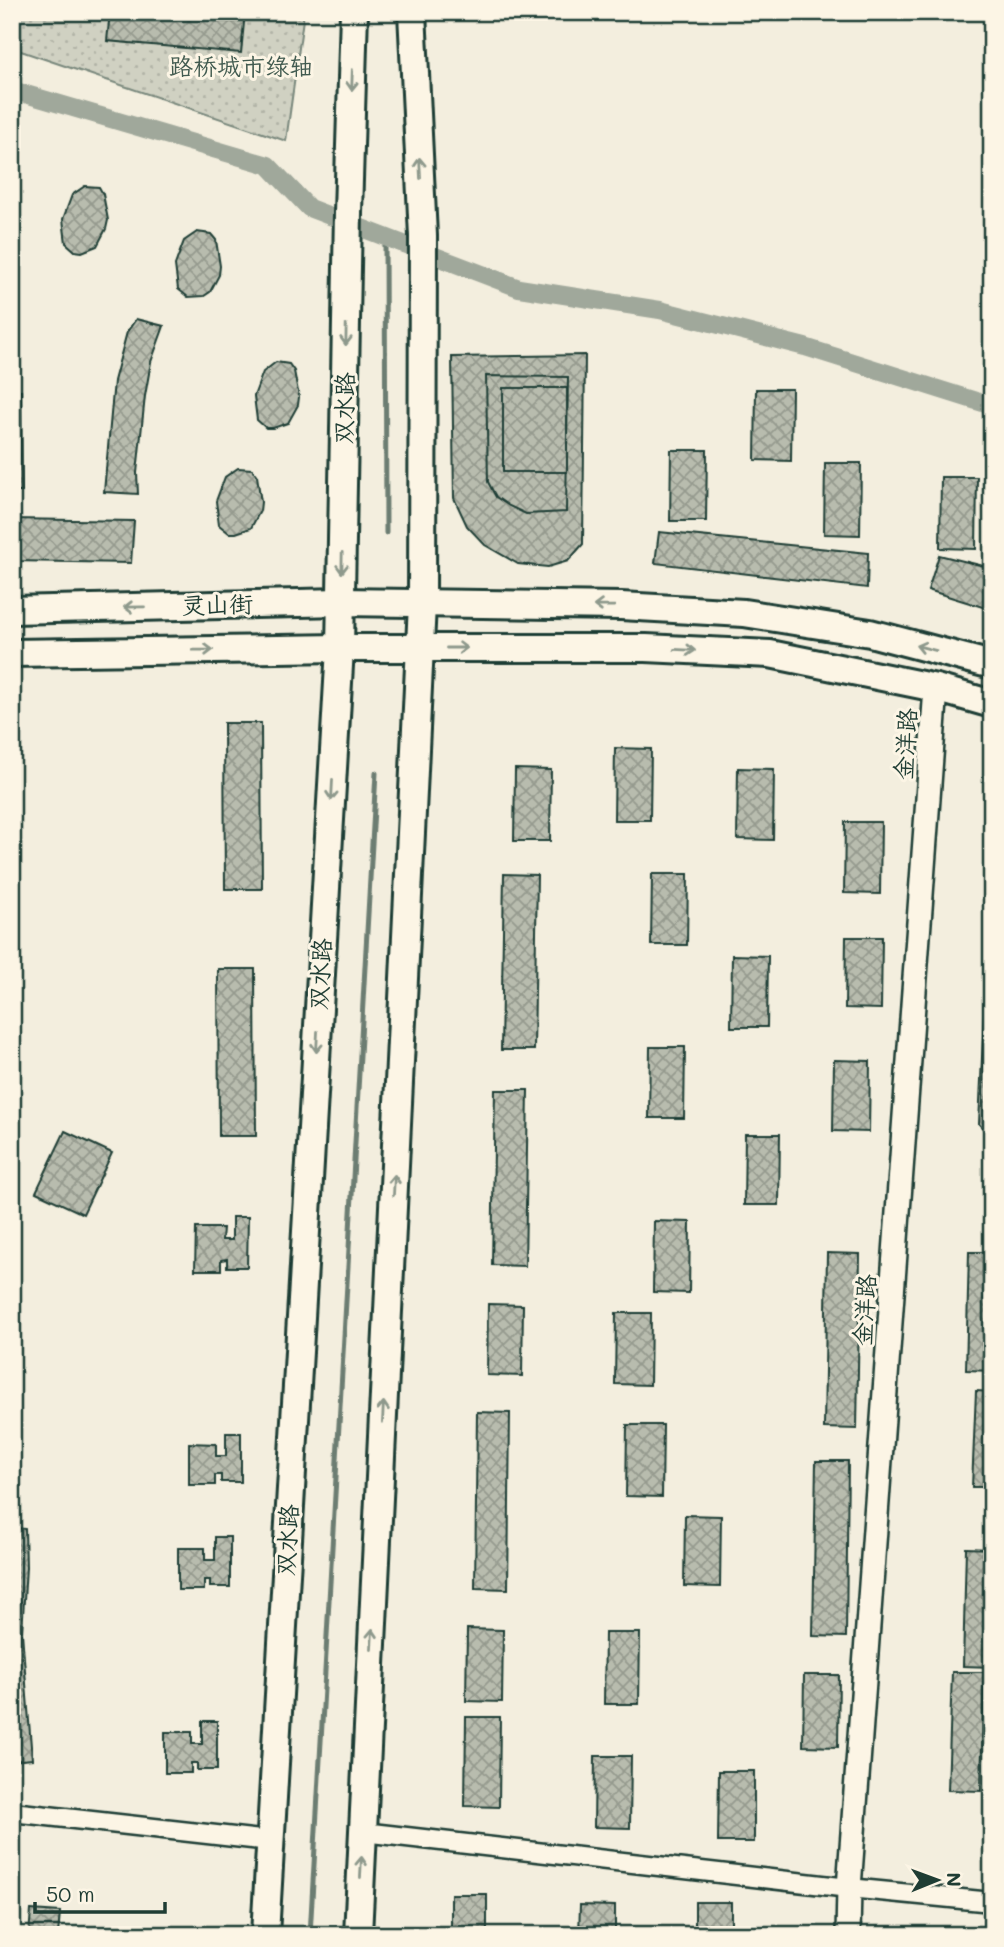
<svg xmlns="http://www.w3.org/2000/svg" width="1004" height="1947" viewBox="0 0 1004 1947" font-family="Mali,'LXGW WenKai TC',sans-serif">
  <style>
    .park { fill: url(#park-dots); stroke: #78877b; stroke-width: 2 }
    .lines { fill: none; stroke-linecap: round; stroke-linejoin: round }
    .stream { stroke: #6c7d72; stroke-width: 5 }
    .canal { stroke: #a0a89b; stroke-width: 18 }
    .building { fill: url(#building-cross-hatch); stroke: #1f3d34; stroke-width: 2 }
    .minor-casing { stroke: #1f3d34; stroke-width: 23 }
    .tertiary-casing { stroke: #1f3d34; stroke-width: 28 }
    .secondary-casing { stroke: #1f3d34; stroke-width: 32 }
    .minor { stroke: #fcf5e5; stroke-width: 18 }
    .tertiary { stroke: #fcf5e5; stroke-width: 23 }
    .secondary { stroke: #fcf5e5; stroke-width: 26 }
    .oneway { stroke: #8e998c }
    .labels { text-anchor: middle; stroke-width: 6; stroke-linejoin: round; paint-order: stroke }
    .park-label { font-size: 24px; fill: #425b50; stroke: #fcf5e5 }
    .street-label { font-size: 24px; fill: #1f3d34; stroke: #fcf5e5 }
  </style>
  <defs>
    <pattern id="park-dots" width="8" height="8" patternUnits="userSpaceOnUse" patternTransform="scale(1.75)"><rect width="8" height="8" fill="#d0d1c2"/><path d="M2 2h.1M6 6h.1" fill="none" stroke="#b2b4a7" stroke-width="1.8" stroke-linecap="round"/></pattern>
    <pattern id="building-cross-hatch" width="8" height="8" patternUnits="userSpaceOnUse" patternTransform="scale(1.75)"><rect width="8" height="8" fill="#b8bcae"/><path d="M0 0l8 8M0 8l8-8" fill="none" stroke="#959a8e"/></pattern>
  </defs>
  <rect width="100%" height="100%" fill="#f3eede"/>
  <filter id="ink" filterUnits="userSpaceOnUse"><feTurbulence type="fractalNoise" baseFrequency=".0143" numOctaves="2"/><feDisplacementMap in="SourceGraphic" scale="14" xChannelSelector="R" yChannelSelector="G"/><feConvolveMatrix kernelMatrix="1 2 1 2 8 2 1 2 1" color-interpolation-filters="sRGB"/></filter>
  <g filter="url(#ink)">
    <!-- park -->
    <path class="park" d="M 12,12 L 304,12 L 286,141 L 12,48 Z"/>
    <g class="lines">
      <!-- stream -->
      <g class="stream">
        <path d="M 385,237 L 386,533"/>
        <path d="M 310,1935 L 376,773"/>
      </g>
      <!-- canal -->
      <path class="canal" d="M 12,90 L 268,165 L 309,208 L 519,288 L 660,310 L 805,347 L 992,406"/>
    </g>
    <!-- building -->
    <g class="building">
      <path d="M 110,12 L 245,12 L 241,53 L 107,41 Z"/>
      <path d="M 85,186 L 99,187 L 103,194 L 108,220 L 106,229 L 97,246 L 82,252 L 75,251 L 66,243 L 63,219 L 72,195 Z"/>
      <path d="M 197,232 L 211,234 L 216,240 L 220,266 L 219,275 L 210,292 L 204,296 L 188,297 L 178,289 L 175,265 L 184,241 Z"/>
      <path d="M 136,319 L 164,326 L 151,362 L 145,396 L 137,473 L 138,494 L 104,492 L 114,381 L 127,332 Z"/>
      <path d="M 585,355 L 583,544 L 568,561 L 548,567 L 518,564 L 485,545 L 467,526 L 454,498 L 452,357 Z"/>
      <path d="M 276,362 L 289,364 L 294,371 L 299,397 L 298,405 L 288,423 L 273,428 L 266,428 L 257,420 L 254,396 L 263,372 Z"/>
      <path d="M 486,376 L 568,377 L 566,512 L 526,514 L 509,506 L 496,497 L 488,482 Z"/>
      <rect x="503" y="388" width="64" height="84"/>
      <path d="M 756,389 L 792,389 L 791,461 L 755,460 Z"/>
      <path d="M 12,390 L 21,390 L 22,492 L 12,492 Z"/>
      <path d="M 671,450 L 707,450 L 706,521 L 670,521 Z"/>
      <path d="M 825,463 L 861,463 L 860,535 L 824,534 Z"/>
      <path d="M 238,468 L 252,469 L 257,476 L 261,502 L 260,511 L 251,528 L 236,533 L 229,533 L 219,525 L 216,501 L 225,477 Z"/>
      <path d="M 941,477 L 977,477 L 976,549 L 940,548 Z"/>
      <path d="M 12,519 L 134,521 L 131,563 L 12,561 Z"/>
      <path d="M 659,532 L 868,553 L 867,588 L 655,563 Z"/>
      <path d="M 939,555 L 992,568 L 992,610 L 928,590 Z"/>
      <path d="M 224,723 L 261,723 L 262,889 L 225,889 Z"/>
      <path d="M 615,748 L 651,749 L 650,820 L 614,820 Z"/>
      <path d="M 738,768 L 774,769 L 773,840 L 737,839 Z"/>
      <path d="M 515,769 L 551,770 L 550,841 L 514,841 Z"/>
      <path d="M 845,822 L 881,822 L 880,894 L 844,893 Z"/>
      <path d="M 504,874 L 537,875 L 534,1050 L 501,1050 Z"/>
      <path d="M 652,874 L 688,874 L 687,945 L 651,945 Z"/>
      <path d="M 846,937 L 882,937 L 881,1009 L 845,1008 Z"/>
      <path d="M 992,944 L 992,1139 L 979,1124 L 987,948 Z"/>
      <path d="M 732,955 L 768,956 L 767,1027 L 731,1027 Z"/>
      <path d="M 218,969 L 255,969 L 256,1136 L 219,1136 Z"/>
      <path d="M 650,1047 L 685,1047 L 684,1118 L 649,1118 Z"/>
      <path d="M 834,1060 L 870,1061 L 869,1132 L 833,1131 Z"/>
      <path d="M 495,1090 L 528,1090 L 525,1266 L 492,1265 Z"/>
      <path d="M 65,1131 L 112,1153 L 83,1214 L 36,1192 Z"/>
      <path d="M 745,1134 L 780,1134 L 779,1205 L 744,1205 Z"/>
      <path d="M 232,1217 L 248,1217 L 247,1267 L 227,1267 L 227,1259 L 221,1260 L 221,1270 L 195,1270 L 196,1228 L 223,1228 L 222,1240 L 232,1240 Z"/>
      <path d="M 654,1221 L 690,1222 L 689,1293 L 653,1292 Z"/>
      <path d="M 969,1252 L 992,1252 L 992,1371 L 966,1370 Z"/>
      <path d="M 827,1253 L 860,1254 L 857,1429 L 824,1428 Z"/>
      <path d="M 488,1304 L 523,1305 L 522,1376 L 487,1375 Z"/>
      <path d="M 616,1313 L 651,1313 L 650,1385 L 615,1384 Z"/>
      <path d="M 976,1391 L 992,1392 L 992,1487 L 972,1487 Z"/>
      <path d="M 477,1412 L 510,1413 L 508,1589 L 475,1588 Z"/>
      <path d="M 627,1425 L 663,1425 L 662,1497 L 626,1496 Z"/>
      <path d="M 226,1433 L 241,1433 L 241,1482 L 221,1482 L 221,1475 L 215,1475 L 215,1485 L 189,1485 L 189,1443 L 216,1444 L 216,1456 L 226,1456 Z"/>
      <path d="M 816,1461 L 848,1461 L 846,1637 L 813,1636 Z"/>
      <path d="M 685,1515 L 721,1516 L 720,1587 L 684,1586 Z"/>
      <path d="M 12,1527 L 25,1529 L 26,1567 L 22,1633 L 32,1759 L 12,1761 Z"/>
      <path d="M 215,1537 L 230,1537 L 230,1587 L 210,1587 L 210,1580 L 204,1580 L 204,1590 L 178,1590 L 178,1548 L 205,1548 L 205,1560 L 215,1560 Z"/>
      <path d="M 966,1548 L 992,1549 L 992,1667 L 963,1666 Z"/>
      <path d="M 467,1629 L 503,1630 L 502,1702 L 466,1701 Z"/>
      <path d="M 605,1633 L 640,1633 L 639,1704 L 604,1704 Z"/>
      <path d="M 952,1672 L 984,1672 L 981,1791 L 948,1790 Z"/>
      <path d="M 804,1675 L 839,1675 L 838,1747 L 803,1746 Z"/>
      <path d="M 466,1717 L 500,1717 L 499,1807 L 465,1806 Z"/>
      <path d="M 202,1721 L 217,1721 L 217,1770 L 197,1770 L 197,1763 L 191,1763 L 191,1773 L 165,1773 L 165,1732 L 192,1732 L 192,1744 L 202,1744 Z"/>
      <path d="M 595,1756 L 631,1756 L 630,1828 L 594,1827 Z"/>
      <path d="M 719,1771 L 754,1771 L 754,1842 L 718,1842 Z"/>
      <rect x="451" y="1894" width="36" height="41"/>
      <rect x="695" y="1902" width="36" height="33"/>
      <path d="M 580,1905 L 615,1906 L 615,1935 L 579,1935 Z"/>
      <path d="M 31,1910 L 60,1912 L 58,1935 L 29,1935 Z"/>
    </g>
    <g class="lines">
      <!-- minor casing -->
      <g class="minor-casing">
        <g id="minor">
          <path d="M 12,1812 L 270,1841"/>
          <path d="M 363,1832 L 849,1888 L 992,1902"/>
        </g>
      </g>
      <!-- tertiary casing -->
      <g class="tertiary-casing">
        <path id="tertiary" d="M 848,1935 L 849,1888 L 936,688"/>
      </g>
      <!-- secondary casing -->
      <g class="secondary-casing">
        <g id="secondary">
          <path d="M 12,610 L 341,602 L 621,606 L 744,613 L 870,633 L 992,665"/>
          <path d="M 12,653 L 340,648 L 646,648 L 770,654 L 936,688 L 992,704"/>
          <path d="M 265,1935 L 340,648 L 348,213 L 354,12"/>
          <path d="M 358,1935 L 422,604 L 423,236 L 412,12"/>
        </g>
      </g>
      <!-- minor -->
      <use href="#minor" class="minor"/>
      <!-- tertiary -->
      <use href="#tertiary" class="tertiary"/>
      <!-- secondary -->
      <use href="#secondary" class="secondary"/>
    </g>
    <!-- one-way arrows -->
    <defs><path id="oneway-shaft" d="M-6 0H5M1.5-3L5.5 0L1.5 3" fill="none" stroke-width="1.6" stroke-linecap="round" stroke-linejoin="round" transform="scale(1.75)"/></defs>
    <g class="oneway">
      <use href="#oneway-shaft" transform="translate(352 80) rotate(92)"/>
      <use href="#oneway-shaft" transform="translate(420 168) rotate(-93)"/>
      <use href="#oneway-shaft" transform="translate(346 335) rotate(91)"/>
      <use href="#oneway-shaft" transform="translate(342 563) rotate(91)"/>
      <use href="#oneway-shaft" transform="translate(604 606) rotate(-179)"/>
      <use href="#oneway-shaft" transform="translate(134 607) rotate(179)"/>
      <use href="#oneway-shaft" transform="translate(457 648)"/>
      <use href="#oneway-shaft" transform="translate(926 648) rotate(-166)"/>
      <use href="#oneway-shaft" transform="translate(203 650) rotate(-1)"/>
      <use href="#oneway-shaft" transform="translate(685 650) rotate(3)"/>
      <use href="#oneway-shaft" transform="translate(332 790) rotate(93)"/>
      <use href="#oneway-shaft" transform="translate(317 1042) rotate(93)"/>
      <use href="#oneway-shaft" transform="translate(394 1185) rotate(-87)"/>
      <use href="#oneway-shaft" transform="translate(383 1412) rotate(-87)"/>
      <use href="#oneway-shaft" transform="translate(372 1639) rotate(-87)"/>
      <use href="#oneway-shaft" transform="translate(361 1867) rotate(-87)"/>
    </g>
  </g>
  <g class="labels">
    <!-- park labels -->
    <g class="park-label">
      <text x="241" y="75">路桥城市绿轴</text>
    </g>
    <!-- street labels -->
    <g class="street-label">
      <text transform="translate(345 408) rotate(-89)" y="8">双水路</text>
      <text transform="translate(217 605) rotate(-1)" y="8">灵山街</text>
      <text transform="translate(906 744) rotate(-86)" y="8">金洋路</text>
      <text transform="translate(321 974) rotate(-87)" y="8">双水路</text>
      <text transform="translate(865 1310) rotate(-86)" y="8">金洋路</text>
      <text transform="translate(288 1540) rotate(-87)" y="8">双水路</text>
    </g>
  </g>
  <!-- margin -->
  <rect width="1004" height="1947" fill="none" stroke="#fcf5e5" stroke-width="42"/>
  <rect x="21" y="21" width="962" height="1905" fill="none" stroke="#1f3d34" stroke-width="2.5" filter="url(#ink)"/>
  <!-- north arrow -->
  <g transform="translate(937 1880) rotate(89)" stroke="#fcf5e5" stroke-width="5" paint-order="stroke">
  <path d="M0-5L12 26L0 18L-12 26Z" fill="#1f3d34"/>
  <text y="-10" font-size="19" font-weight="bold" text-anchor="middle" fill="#1f3d34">N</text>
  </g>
  <!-- scale -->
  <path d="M35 1902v10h130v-10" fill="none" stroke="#1f3d34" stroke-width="3.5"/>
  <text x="46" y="1902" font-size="21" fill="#1f3d34" stroke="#fcf5e5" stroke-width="5" paint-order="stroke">50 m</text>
</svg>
